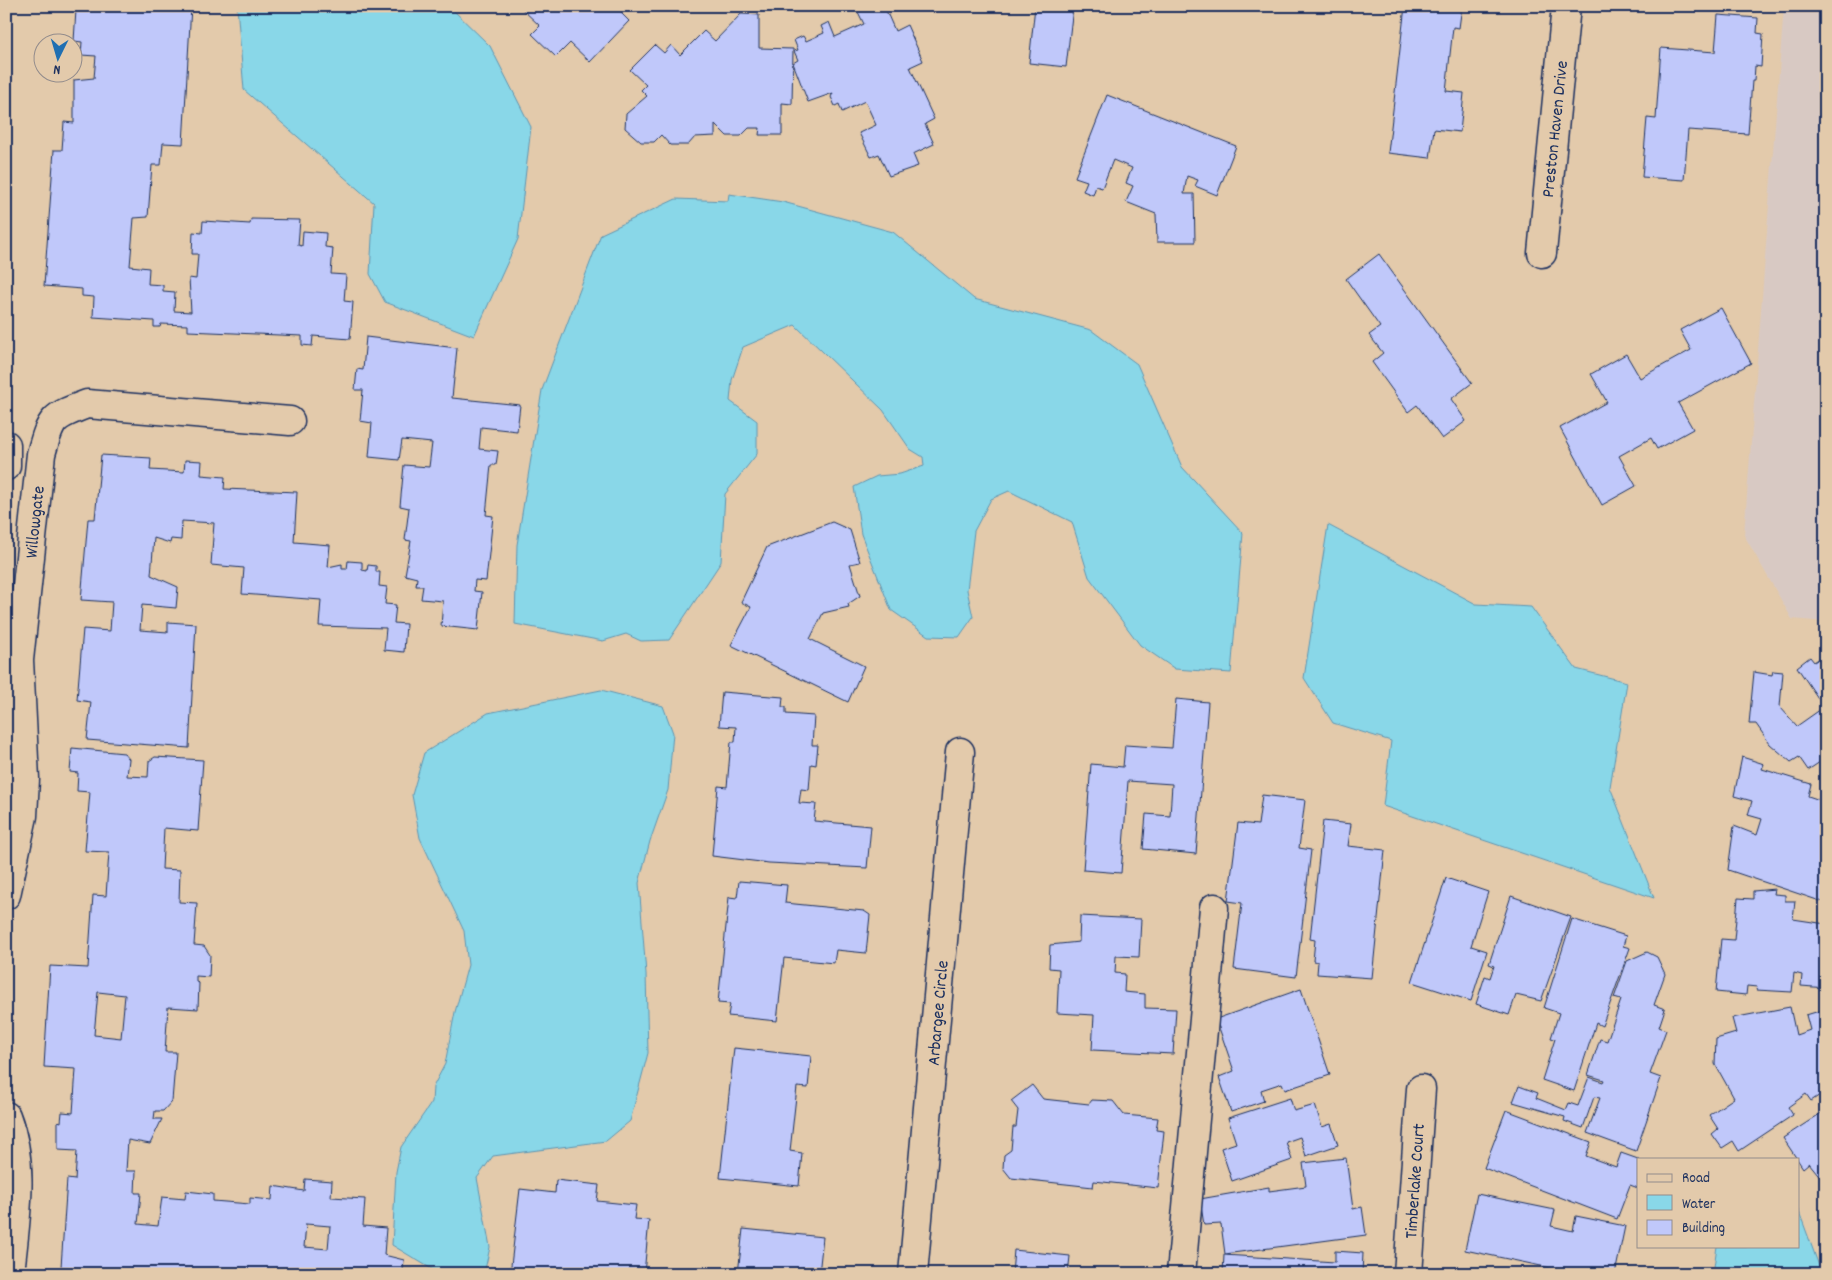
<svg xmlns="http://www.w3.org/2000/svg" width="1832" height="1280" viewBox="0 0 1832 1280" font-family="Dekko,sans-serif">
  <style>
    .built { fill: #d8c9c3 }
    .water { fill: #89d7e8; stroke: #5d94b1 }
    .building { fill: #c0c8fa; stroke: #1b2f5e; fill-rule: evenodd }
    .lines { fill: none; stroke-linecap: round; stroke-linejoin: round }
    .minor-casing { stroke: #1b2f5e; stroke-width: 31 }
    .minor { stroke: #e3caab; stroke-width: 28 }
    .labels { text-anchor: middle; stroke-width: 4; stroke-linejoin: round; paint-order: stroke }
    .street-label { font-size: 18px; fill: #1b2f5e; stroke: #e3caab }
  </style>
  <rect width="100%" height="100%" fill="#e3caab"/>
  <filter id="ink" filterUnits="userSpaceOnUse"><feTurbulence type="fractalNoise" baseFrequency=".02" numOctaves="2"/><feDisplacementMap in="SourceGraphic" scale="10" xChannelSelector="R" yChannelSelector="G"/><feConvolveMatrix kernelMatrix="1 2 1 2 8 2 1 2 1" color-interpolation-filters="sRGB"/></filter>
  <g filter="url(#ink)">
    <!-- built -->
    <path class="built" d="M 1784,6 L 1826,6 L 1826,622 L 1792,619 L 1744,535 Z"/>
    <!-- water -->
    <g class="water">
      <path d="M 237,6 L 449,6 L 490,46 L 531,127 L 518,239 L 474,336 L 385,302 L 370,274 L 374,203 L 244,90 Z"/>
      <path d="M 729,194 L 783,202 L 893,232 L 974,299 L 1091,330 L 1137,364 L 1182,467 L 1243,533 L 1231,673 L 1175,669 L 1140,645 L 1089,577 L 1072,522 L 1009,491 L 991,499 L 974,531 L 967,590 L 973,617 L 959,637 L 928,636 L 891,610 L 861,534 L 854,487 L 877,476 L 900,474 L 924,466 L 923,457 L 910,449 L 883,410 L 795,325 L 743,347 L 732,380 L 730,401 L 757,421 L 757,454 L 725,494 L 721,562 L 669,640 L 641,641 L 626,634 L 603,641 L 515,624 L 517,545 L 542,390 L 601,234 L 676,199 L 728,201 Z"/>
      <path d="M 1328,525 L 1476,604 L 1531,607 L 1576,669 L 1627,682 L 1610,787 L 1654,898 L 1383,806 L 1391,741 L 1333,723 L 1304,678 Z"/>
      <path d="M 601,690 L 663,706 L 673,733 L 668,790 L 650,841 L 639,883 L 646,974 L 648,1053 L 630,1121 L 606,1141 L 493,1156 L 477,1178 L 490,1247 L 484,1274 L 440,1274 L 392,1245 L 396,1172 L 401,1147 L 432,1102 L 433,1087 L 445,1064 L 455,1012 L 468,965 L 464,931 L 420,838 L 412,795 L 424,753 L 488,713 Z"/>
      <path d="M 1798,1209 L 1822,1274 L 1713,1274 L 1717,1246 L 1798,1246 Z"/>
    </g>
    <!-- building -->
    <g class="building">
      <path d="M 82,6 L 191,6 L 183,144 L 163,143 L 161,165 L 152,165 L 148,217 L 134,218 L 130,266 L 149,268 L 148,284 L 163,285 L 163,291 L 175,292 L 174,311 L 191,312 L 189,278 L 196,279 L 198,254 L 192,254 L 193,232 L 202,233 L 203,221 L 250,224 L 251,219 L 300,220 L 298,245 L 302,246 L 303,231 L 326,233 L 325,247 L 333,248 L 331,274 L 346,275 L 344,301 L 353,302 L 350,339 L 313,336 L 312,346 L 302,345 L 302,336 L 188,331 L 188,325 L 161,324 L 160,327 L 154,327 L 154,321 L 93,317 L 94,297 L 82,296 L 82,289 L 44,286 L 54,150 L 62,150 L 64,122 L 74,123 L 74,80 L 94,78 L 96,56 L 81,55 L 82,42 L 74,41 L 76,10 L 82,11 Z"/>
      <path d="M 512,6 L 627,6 L 621,13 L 629,21 L 590,62 L 570,43 L 556,57 L 532,34 L 540,26 L 521,8 Z"/>
      <path d="M 865,6 L 884,6 L 895,31 L 907,25 L 923,61 L 910,67 L 934,119 L 925,124 L 934,144 L 913,154 L 918,166 L 889,176 L 879,154 L 871,157 L 859,133 L 876,125 L 865,101 L 842,112 L 839,104 L 835,106 L 831,97 L 833,93 L 808,102 L 793,63 L 798,60 L 794,51 L 798,50 L 794,40 L 803,36 L 806,41 L 824,33 L 821,26 L 829,22 L 835,37 L 864,24 L 857,10 Z"/>
      <path d="M 1035,6 L 1073,7 L 1066,67 L 1029,63 Z"/>
      <path d="M 1405,6 L 1462,6 L 1459,28 L 1453,27 L 1446,91 L 1464,93 L 1460,132 L 1434,129 L 1430,158 L 1388,153 Z"/>
      <path d="M 741,14 L 759,15 L 759,48 L 793,49 L 792,104 L 782,103 L 782,135 L 759,135 L 760,128 L 749,128 L 741,136 L 727,136 L 715,124 L 715,136 L 695,137 L 688,145 L 670,145 L 661,135 L 654,142 L 641,142 L 625,128 L 626,114 L 647,96 L 641,90 L 646,85 L 630,70 L 655,45 L 664,53 L 671,45 L 680,55 L 704,31 L 715,41 Z"/>
      <path d="M 1718,15 L 1758,18 L 1757,33 L 1763,34 L 1761,67 L 1755,66 L 1754,81 L 1752,81 L 1748,134 L 1688,130 L 1684,180 L 1642,177 L 1647,118 L 1656,119 L 1661,48 L 1715,52 Z"/>
      <path d="M 1107,95 L 1236,146 L 1217,195 L 1195,186 L 1198,180 L 1187,176 L 1184,194 L 1194,194 L 1195,242 L 1157,242 L 1156,214 L 1126,202 L 1133,186 L 1126,183 L 1132,168 L 1113,160 L 1102,188 L 1096,186 L 1093,195 L 1083,191 L 1087,181 L 1075,177 Z"/>
      <path d="M 1379,254 L 1472,383 L 1451,399 L 1466,421 L 1442,439 L 1417,405 L 1408,412 L 1372,362 L 1383,353 L 1369,335 L 1380,327 L 1346,279 Z"/>
      <path d="M 1721,308 L 1751,363 L 1678,403 L 1693,429 L 1657,449 L 1651,438 L 1619,456 L 1636,486 L 1602,505 L 1560,428 L 1607,402 L 1591,374 L 1626,354 L 1640,378 L 1691,350 L 1680,330 Z"/>
      <path d="M 366,337 L 457,348 L 452,398 L 520,405 L 517,431 L 481,427 L 479,449 L 498,451 L 496,465 L 491,465 L 486,515 L 493,516 L 486,581 L 475,580 L 474,591 L 482,592 L 478,630 L 441,626 L 443,601 L 421,599 L 423,586 L 416,586 L 417,578 L 405,575 L 411,541 L 405,540 L 409,508 L 400,506 L 404,465 L 429,467 L 432,443 L 402,440 L 399,460 L 369,457 L 372,423 L 360,421 L 363,390 L 355,390 L 357,369 L 363,370 Z"/>
      <path d="M 101,455 L 151,458 L 150,470 L 184,472 L 185,460 L 202,461 L 201,475 L 225,477 L 224,489 L 297,492 L 294,542 L 330,545 L 328,567 L 342,564 L 342,569 L 347,569 L 348,561 L 362,562 L 362,570 L 367,571 L 368,565 L 376,566 L 376,572 L 380,572 L 379,586 L 387,587 L 385,604 L 396,605 L 394,623 L 406,624 L 404,652 L 384,650 L 386,628 L 319,626 L 321,600 L 242,594 L 244,568 L 211,565 L 214,523 L 182,521 L 181,540 L 171,539 L 170,543 L 154,538 L 151,575 L 178,587 L 176,608 L 142,605 L 140,630 L 168,632 L 168,622 L 196,624 L 189,748 L 87,740 L 91,702 L 77,700 L 83,629 L 110,631 L 112,602 L 81,600 L 88,519 L 95,519 Z"/>
      <path d="M 832,522 L 850,530 L 860,562 L 850,564 L 860,596 L 848,604 L 849,607 L 823,613 L 810,639 L 864,666 L 848,702 L 731,645 L 751,607 L 741,602 L 767,547 Z"/>
      <path d="M 1826,654 L 1826,763 L 1823,760 L 1808,770 L 1799,757 L 1791,762 L 1770,744 L 1756,724 L 1749,724 L 1754,672 L 1772,675 L 1773,671 L 1783,672 L 1780,707 L 1797,726 L 1824,707 L 1797,667 L 1810,657 L 1814,662 Z"/>
      <path d="M 722,692 L 783,697 L 782,707 L 786,707 L 786,714 L 814,716 L 812,745 L 818,745 L 816,765 L 811,764 L 809,790 L 801,789 L 799,803 L 816,804 L 814,821 L 871,826 L 867,868 L 769,863 L 712,856 L 718,786 L 727,787 L 731,742 L 735,742 L 736,727 L 719,726 Z"/>
      <path d="M 1176,699 L 1208,702 L 1196,854 L 1143,849 L 1146,814 L 1170,816 L 1172,784 L 1128,781 L 1121,873 L 1083,870 L 1091,764 L 1123,767 L 1125,745 L 1172,748 Z"/>
      <path d="M 72,748 L 124,753 L 129,759 L 127,776 L 148,777 L 149,761 L 155,757 L 203,760 L 198,831 L 164,828 L 162,869 L 180,870 L 179,902 L 197,903 L 194,945 L 204,946 L 210,955 L 209,977 L 196,976 L 196,982 L 199,983 L 198,1009 L 168,1007 L 165,1052 L 176,1052 L 172,1101 L 163,1111 L 155,1111 L 154,1119 L 162,1119 L 150,1144 L 128,1140 L 126,1171 L 136,1171 L 135,1193 L 141,1193 L 138,1224 L 158,1226 L 162,1197 L 185,1199 L 186,1191 L 213,1194 L 213,1201 L 250,1204 L 250,1198 L 272,1200 L 273,1186 L 304,1191 L 305,1179 L 332,1181 L 331,1197 L 365,1199 L 363,1226 L 386,1228 L 384,1255 L 404,1260 L 403,1270 L 413,1270 L 412,1274 L 78,1274 L 78,1268 L 61,1267 L 67,1179 L 75,1180 L 77,1151 L 58,1150 L 58,1121 L 61,1122 L 62,1112 L 73,1113 L 76,1069 L 44,1067 L 50,966 L 88,968 L 93,895 L 106,896 L 109,852 L 85,851 L 90,792 L 77,791 L 78,773 L 70,772 ZM 98,992 L 125,995 L 121,1038 L 94,1035 ZM 306,1224 L 330,1226 L 328,1249 L 304,1247 Z"/>
      <path d="M 1742,757 L 1764,764 L 1762,769 L 1811,784 L 1808,796 L 1826,802 L 1826,903 L 1728,870 L 1734,826 L 1757,835 L 1762,819 L 1748,815 L 1752,801 L 1734,796 Z"/>
      <path d="M 1262,795 L 1305,800 L 1299,848 L 1311,850 L 1296,977 L 1234,969 L 1242,903 L 1228,901 L 1238,823 L 1258,825 Z"/>
      <path d="M 1323,821 L 1351,824 L 1348,846 L 1385,850 L 1372,978 L 1317,974 L 1318,962 L 1313,961 L 1315,940 L 1310,939 Z"/>
      <path d="M 1446,878 L 1488,892 L 1471,946 L 1487,951 L 1471,1001 L 1412,982 Z"/>
      <path d="M 739,881 L 787,885 L 785,903 L 864,911 L 870,915 L 866,953 L 836,950 L 834,963 L 784,958 L 777,1021 L 728,1016 L 730,1004 L 718,1003 L 729,897 L 737,898 Z"/>
      <path d="M 1775,889 L 1774,894 L 1785,895 L 1785,901 L 1795,901 L 1793,919 L 1826,924 L 1826,988 L 1801,986 L 1802,975 L 1794,973 L 1792,992 L 1756,990 L 1757,987 L 1747,986 L 1746,995 L 1716,992 L 1721,939 L 1734,940 L 1738,898 L 1753,899 L 1753,891 Z"/>
      <path d="M 1511,896 L 1571,917 L 1541,1001 L 1516,995 L 1509,1015 L 1476,1004 L 1485,976 L 1490,978 L 1494,966 L 1489,964 Z"/>
      <path d="M 1080,916 L 1141,919 L 1139,957 L 1116,956 L 1115,973 L 1125,974 L 1124,992 L 1145,994 L 1145,1008 L 1176,1009 L 1173,1054 L 1092,1050 L 1094,1015 L 1057,1013 L 1059,969 L 1049,968 L 1050,945 L 1079,942 Z"/>
      <path d="M 1572,919 L 1626,936 L 1623,946 L 1630,948 L 1602,1026 L 1596,1023 L 1574,1091 L 1542,1080 L 1555,1039 L 1551,1038 L 1559,1013 L 1544,1008 Z"/>
      <path d="M 1647,952 L 1657,957 L 1665,974 L 1654,1005 L 1665,1009 L 1659,1027 L 1666,1030 L 1650,1074 L 1661,1078 L 1636,1151 L 1587,1133 L 1600,1098 L 1594,1097 L 1583,1128 L 1564,1121 L 1565,1117 L 1513,1102 L 1519,1086 L 1538,1093 L 1536,1098 L 1566,1110 L 1569,1103 L 1578,1106 L 1589,1077 L 1603,1082 L 1604,1080 L 1588,1075 L 1600,1039 L 1607,1041 L 1621,1000 L 1614,998 L 1627,961 Z"/>
      <path d="M 1301,989 L 1330,1075 L 1285,1090 L 1282,1083 L 1261,1090 L 1264,1101 L 1231,1112 L 1219,1077 L 1234,1071 L 1216,1019 Z"/>
      <path d="M 1790,1007 L 1796,1035 L 1810,1030 L 1806,1015 L 1826,1009 L 1826,1091 L 1811,1101 L 1806,1094 L 1788,1107 L 1793,1115 L 1739,1151 L 1733,1141 L 1722,1148 L 1712,1134 L 1718,1129 L 1709,1115 L 1734,1098 L 1715,1064 L 1716,1039 L 1736,1033 L 1732,1018 Z"/>
      <path d="M 734,1048 L 811,1056 L 808,1088 L 797,1087 L 790,1151 L 802,1153 L 799,1186 L 720,1178 Z"/>
      <path d="M 1032,1085 L 1043,1099 L 1089,1104 L 1092,1100 L 1113,1101 L 1124,1115 L 1158,1118 L 1156,1130 L 1164,1131 L 1158,1188 L 1094,1181 L 1093,1187 L 1011,1178 L 1003,1168 L 1004,1155 L 1011,1150 L 1013,1127 L 1016,1127 L 1018,1110 L 1011,1101 Z"/>
      <path d="M 1290,1098 L 1294,1111 L 1315,1105 L 1322,1127 L 1331,1124 L 1338,1145 L 1306,1156 L 1300,1137 L 1286,1142 L 1292,1160 L 1232,1181 L 1221,1148 L 1236,1143 L 1228,1118 Z"/>
      <path d="M 1506,1110 L 1591,1142 L 1586,1156 L 1616,1167 L 1621,1153 L 1638,1159 L 1638,1188 L 1630,1185 L 1617,1219 L 1484,1168 Z"/>
      <path d="M 1826,1110 L 1826,1184 L 1809,1163 L 1803,1168 L 1783,1138 Z"/>
      <path d="M 1346,1158 L 1353,1209 L 1362,1207 L 1366,1235 L 1225,1254 L 1221,1224 L 1204,1225 L 1200,1199 L 1269,1187 L 1269,1191 L 1306,1186 L 1303,1163 Z"/>
      <path d="M 556,1180 L 599,1185 L 597,1201 L 636,1205 L 634,1219 L 649,1220 L 644,1274 L 510,1274 L 520,1189 L 555,1193 Z"/>
      <path d="M 1477,1194 L 1555,1210 L 1551,1226 L 1573,1231 L 1576,1216 L 1625,1226 L 1615,1274 L 1579,1274 L 1465,1250 Z"/>
      <path d="M 743,1229 L 823,1237 L 819,1274 L 738,1274 Z"/>
      <path d="M 1014,1250 L 1070,1256 L 1068,1274 L 1012,1274 Z"/>
      <path d="M 1335,1251 L 1363,1253 L 1362,1274 L 1223,1274 L 1224,1255 L 1335,1262 Z"/>
      <path d="M 1478,1270 L 1537,1274 L 1478,1274 Z"/>
    </g>
    <g class="lines">
      <!-- minor casing -->
      <g class="minor-casing">
        <g id="minor">
          <path d="M 1542,253 L 1566,6"/>
          <path d="M 6,445 L 6,466"/>
          <path d="M 6,895 L 23,816 L 25,779 L 19,660 L 41,454 C 51,418 52,417 87,404 L 290,421"/>
          <path d="M 6,1116 C 26,1167 15,1220 10,1274"/>
          <path d="M 913,1274 L 960,752"/>
          <path d="M 1181,1274 L 1214,908"/>
          <path d="M 1408,1274 L 1421,1089"/>
        </g>
      </g>
      <!-- minor -->
      <use href="#minor" class="minor"/>
    </g>
  </g>
  <g class="labels">
    <!-- street labels -->
    <g class="street-label">
      <text transform="translate(1554 129) rotate(-84)" y="6">Preston Haven Drive</text>
      <text transform="translate(34 522) rotate(-84)" y="6">Willowgate</text>
      <text transform="translate(937 1013) rotate(-85)" y="6">Arbargee Circle</text>
      <text transform="translate(1414 1181) rotate(-86)" y="6">Timberlake Court</text>
    </g>
  </g>
  <!-- margin -->
  <rect width="1832" height="1280" fill="none" stroke="#e3caab" stroke-width="25"/>
  <rect x="12" y="12" width="1807" height="1255" fill="none" stroke="#1b2f5e" stroke-width="2" filter="url(#ink)"/>
  <!-- legend -->
  <rect x="1637" y="1158" width="162" height="90" fill="#e3caab" stroke="#938c8c"/>
  <rect x="1647" y="1174" width="25" height="8" fill="#e3caab" stroke="#938c8c"/>
  <text x="1682" y="1182" font-size="15" fill="#1b2f5e">Road</text>
  <rect x="1647" y="1195" width="25" height="15" fill="#89d7e8" stroke="#938c8c"/>
  <text x="1682" y="1208" font-size="15" fill="#1b2f5e">Water</text>
  <rect x="1647" y="1220" width="25" height="15" fill="#c0c8fa" stroke="#938c8c"/>
  <text x="1682" y="1232" font-size="15" fill="#1b2f5e">Building</text>
  <!-- north arrow -->
  <g transform="translate(58 58) rotate(185)"><circle r="24" fill="#e3caab" stroke="#938c8c"/>
  <path d="M0-4L9 19L0 12L-9 19Z" fill="#1f6fb2"/>
  <text y="-8" font-size="14" font-weight="bold" text-anchor="middle" fill="#1b2f5e">N</text>
  </g>
</svg>
